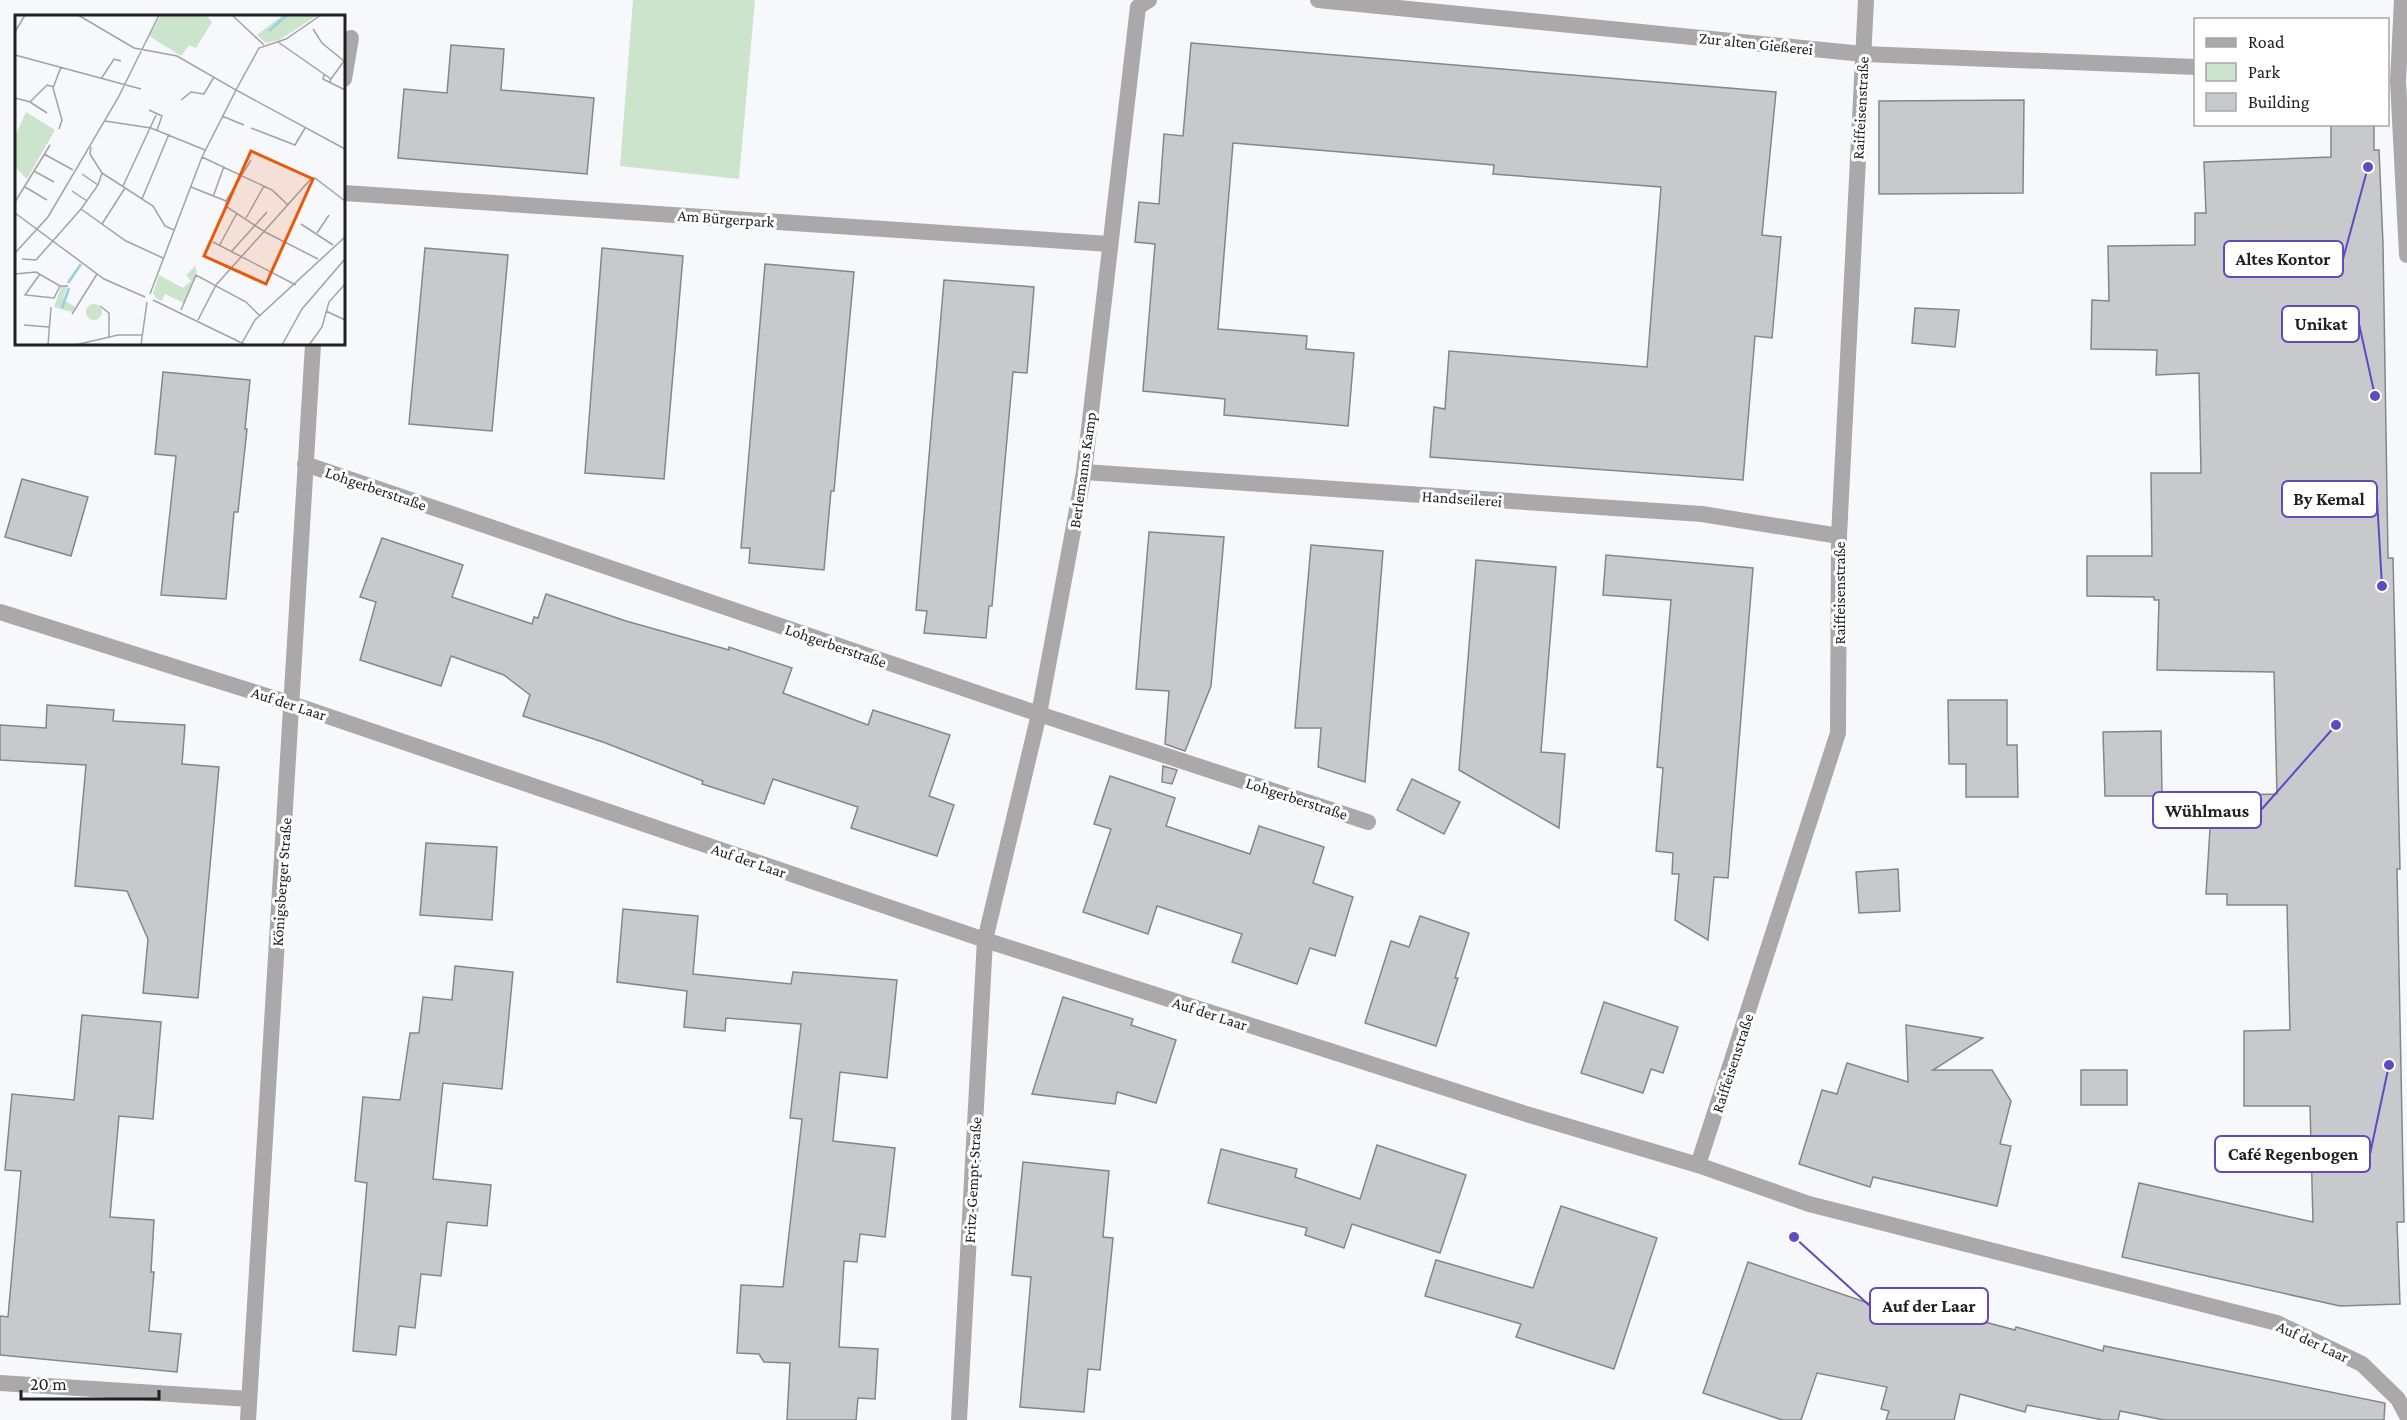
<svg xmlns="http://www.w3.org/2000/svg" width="2407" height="1420" viewBox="0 0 2407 1420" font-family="'Crimson Pro',serif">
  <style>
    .green { fill: #cce3cc }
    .building { fill: #c8c9cd; stroke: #85868a; stroke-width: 1.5 }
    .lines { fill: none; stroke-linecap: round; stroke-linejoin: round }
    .service { stroke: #aaa8a8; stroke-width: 16 }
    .pedestrian { stroke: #aaa8a8; stroke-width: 16 }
    .minor { stroke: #aaa8a8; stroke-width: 16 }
    .labels { text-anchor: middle; stroke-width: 6; stroke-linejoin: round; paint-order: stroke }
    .street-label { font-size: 16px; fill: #202122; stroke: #fff }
    .inset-river { fill: none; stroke: #9dd3dc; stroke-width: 3 }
    .inset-road { fill: none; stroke: #a1a2a5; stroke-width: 1.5 }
    .view { fill: #e8590c; fill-opacity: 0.15; stroke: #e8590c; stroke-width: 3 }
    .inset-edge { fill: none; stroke: #202122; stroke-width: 3 }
    .leader { fill: none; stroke: #6149c2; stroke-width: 2 }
    .callout-dot { fill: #6149c2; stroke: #fff; stroke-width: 2 }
    .callout { fill: #fff; stroke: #6149c2; stroke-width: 2 }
    .callout-label { font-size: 18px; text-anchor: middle; font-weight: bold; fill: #202122 }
  </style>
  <rect width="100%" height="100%" fill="#f7f8fc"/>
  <!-- green -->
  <path class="green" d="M 633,0 L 755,0 L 739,179 L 620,166 Z"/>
  <!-- building -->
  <g class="building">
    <path d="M 1191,43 L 1776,92 L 1762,235 L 1781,237 L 1772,338 L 1755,336 L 1743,480 L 1430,457 L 1434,407 L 1445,409 L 1449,351 L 1647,367 L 1661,187 L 1493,174 L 1494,165 L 1233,143 L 1218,329 L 1307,336 L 1306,349 L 1354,353 L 1348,426 L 1224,415 L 1225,399 L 1143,391 L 1155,244 L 1135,242 L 1139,202 L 1159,204 L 1164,134 L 1183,136 Z"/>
    <path d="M 451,45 L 504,49 L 501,90 L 594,98 L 587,174 L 398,158 L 404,89 L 447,93 Z"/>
    <path d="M 2024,100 L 2023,193 L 1879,194 L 1879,101 Z"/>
    <path d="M 2331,124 L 2374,124 L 2374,150 L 2379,150 L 2383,244 L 2388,558 L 2393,558 L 2400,869 L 2397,869 L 2404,1222 L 2397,1222 L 2400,1304 L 2340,1306 L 2122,1257 L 2139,1183 L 2313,1222 L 2310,1106 L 2244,1106 L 2244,1031 L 2290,1030 L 2287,905 L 2227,905 L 2227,894 L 2206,894 L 2212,796 L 2277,794 L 2274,672 L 2157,670 L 2159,600 L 2154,600 L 2154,597 L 2087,596 L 2087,556 L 2152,556 L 2151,473 L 2201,473 L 2199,373 L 2156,375 L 2157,350 L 2091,349 L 2092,300 L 2109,301 L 2108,246 L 2195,245 L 2195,213 L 2206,213 L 2204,162 L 2331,157 Z"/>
    <path d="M 425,248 L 508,255 L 492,431 L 409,424 Z"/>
    <path d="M 602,248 L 683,256 L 664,479 L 585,473 Z"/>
    <path d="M 765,264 L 854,272 L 834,491 L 831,491 L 824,570 L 749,563 L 750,548 L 741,548 Z"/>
    <path d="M 944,280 L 1034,287 L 1027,373 L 1013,372 L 992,606 L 989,606 L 986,638 L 924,633 L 927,611 L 916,610 Z"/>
    <path d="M 1915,308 L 1959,310 L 1955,347 L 1912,343 Z"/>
    <path d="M 163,372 L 250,380 L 245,429 L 247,429 L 238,512 L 234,512 L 226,599 L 161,595 L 176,456 L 155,454 Z"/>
    <path d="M 22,479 L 88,497 L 71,556 L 5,537 Z"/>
    <path d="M 1149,532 L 1224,537 L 1211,686 L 1185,751 L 1165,744 L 1169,691 L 1136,689 Z"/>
    <path d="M 382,538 L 463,565 L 452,597 L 532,624 L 534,617 L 538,618 L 546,594 L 626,621 L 729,650 L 729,647 L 792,668 L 783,693 L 868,725 L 873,710 L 950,735 L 929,796 L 954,805 L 937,856 L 851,828 L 858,807 L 773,779 L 764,804 L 702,784 L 703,781 L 603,742 L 523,716 L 530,695 L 504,675 L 451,656 L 441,686 L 360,660 L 376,602 L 360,597 Z"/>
    <path d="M 1311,545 L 1383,551 L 1365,782 L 1318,767 L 1321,728 L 1295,728 Z"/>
    <path d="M 1606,555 L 1753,568 L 1728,878 L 1714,877 L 1708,940 L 1675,920 L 1679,874 L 1672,874 L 1673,853 L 1656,851 L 1663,768 L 1657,767 L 1671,600 L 1603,595 Z"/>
    <path d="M 1476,560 L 1556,567 L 1541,752 L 1565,754 L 1559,828 L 1459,770 Z"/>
    <path d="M 1948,700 L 2007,700 L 2007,745 L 2017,745 L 2018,797 L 1966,797 L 1966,764 L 1949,764 Z"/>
    <path d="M 47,705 L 114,710 L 113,721 L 185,725 L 182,764 L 219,767 L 198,998 L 143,993 L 148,939 L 127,891 L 75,886 L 86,765 L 0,760 L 0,725 L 46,728 Z"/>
    <path d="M 2161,731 L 2162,796 L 2105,796 L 2103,732 Z"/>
    <path d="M 1163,766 L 1177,770 L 1172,784 L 1162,782 Z"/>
    <path d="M 1110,776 L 1175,798 L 1166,826 L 1250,854 L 1259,826 L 1324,847 L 1313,883 L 1353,897 L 1335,956 L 1310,948 L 1297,984 L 1232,962 L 1242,934 L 1157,906 L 1148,934 L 1083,912 L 1111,829 L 1094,824 Z"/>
    <path d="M 1412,779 L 1460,802 L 1444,834 L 1397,810 Z"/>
    <path d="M 426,843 L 497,847 L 492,920 L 420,915 Z"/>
    <path d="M 1898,869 L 1900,911 L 1859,913 L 1856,872 Z"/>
    <path d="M 623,909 L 698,916 L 693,974 L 791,984 L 793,972 L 897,980 L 887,1078 L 840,1072 L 833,1141 L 895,1148 L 885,1237 L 860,1234 L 857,1262 L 844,1261 L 839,1347 L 878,1349 L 875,1399 L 858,1398 L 856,1420 L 787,1420 L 790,1363 L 764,1362 L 759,1354 L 737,1353 L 741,1285 L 783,1287 L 802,1119 L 790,1118 L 801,1024 L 726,1018 L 725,1031 L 684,1027 L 687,991 L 617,982 Z"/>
    <path d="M 1420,916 L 1469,933 L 1455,978 L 1458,978 L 1436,1046 L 1365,1023 L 1391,941 L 1409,947 Z"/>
    <path d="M 455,966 L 513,972 L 502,1089 L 443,1083 L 433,1179 L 491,1185 L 487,1226 L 447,1222 L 441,1276 L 421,1274 L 415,1328 L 399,1326 L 396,1355 L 353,1351 L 367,1183 L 355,1181 L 363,1097 L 400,1100 L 410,1033 L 419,1033 L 423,997 L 452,1000 Z"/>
    <path d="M 1063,997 L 1133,1019 L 1131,1025 L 1176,1040 L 1156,1103 L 1117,1092 L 1115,1104 L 1032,1094 Z"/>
    <path d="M 1604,1002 L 1678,1027 L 1663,1073 L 1651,1069 L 1643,1093 L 1581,1073 Z"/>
    <path d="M 82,1015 L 161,1022 L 153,1119 L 119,1116 L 110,1217 L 154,1220 L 151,1272 L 154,1272 L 149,1331 L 181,1334 L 177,1372 L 0,1355 L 0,1316 L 8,1317 L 21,1171 L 5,1170 L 12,1094 L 74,1100 Z"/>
    <path d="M 1906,1025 L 1983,1038 L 1933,1070 L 1992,1070 L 2011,1101 L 2000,1144 L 2011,1146 L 1997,1206 L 1873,1177 L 1870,1187 L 1799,1164 L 1822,1090 L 1837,1094 L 1847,1063 L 1908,1082 Z"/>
    <rect x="2081" y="1070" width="46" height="35"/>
    <path d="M 1377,1145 L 1466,1175 L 1440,1253 L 1352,1224 L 1344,1248 L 1305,1235 L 1307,1228 L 1208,1203 L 1221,1149 L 1297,1169 L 1295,1177 L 1360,1199 Z"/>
    <path d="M 1023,1162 L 1109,1171 L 1103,1237 L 1113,1238 L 1100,1370 L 1088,1369 L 1084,1412 L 1020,1407 L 1031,1277 L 1012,1275 Z"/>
    <path d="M 1561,1206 L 1657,1238 L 1614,1369 L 1516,1337 L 1521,1324 L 1425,1296 L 1436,1260 L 1533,1288 Z"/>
    <path d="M 1748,1262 L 1906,1316 L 1909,1302 L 2015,1330 L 2016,1327 L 2103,1351 L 2104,1346 L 2385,1403 L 2384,1420 L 2164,1420 L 2120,1411 L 2118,1420 L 2103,1420 L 2027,1405 L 2025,1412 L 1960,1394 L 1954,1420 L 1886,1420 L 1889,1411 L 1881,1409 L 1887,1387 L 1817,1373 L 1801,1420 L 1782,1420 L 1703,1393 Z"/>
  </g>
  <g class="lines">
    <!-- service -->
    <path class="service" d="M 0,1383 L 249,1399"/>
    <!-- pedestrian -->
    <path class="pedestrian" d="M 2402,0 L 2398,81 L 2407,255"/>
    <!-- minor -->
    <g class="minor">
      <path d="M 1318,0 L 1863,54 L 2196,67"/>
      <path d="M 344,79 L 351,38"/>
      <path d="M 344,193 L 1109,244"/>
      <path d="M 305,464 L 1039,714 L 1368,822"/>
      <path d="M 1084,472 L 1702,514 L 1839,536"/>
      <path d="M 0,612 L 292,704 L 985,940 L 1526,1114 L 1698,1165 L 1809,1204 L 2277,1323 L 2362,1364 L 2398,1399 L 2407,1416"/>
      <path d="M 1698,1165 L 1838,733 L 1839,536 L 1866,0"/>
      <path d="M 248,1420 L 313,344"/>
      <path d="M 959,1420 L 985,940 L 1039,714 L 1084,472 L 1138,7 L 1149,0"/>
    </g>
  </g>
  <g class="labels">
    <!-- street labels -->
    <g class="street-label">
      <text transform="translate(1756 43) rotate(6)" y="6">Zur alten Gießerei</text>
      <text transform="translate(1860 108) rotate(-87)" y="6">Raiffeisenstraße</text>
      <text transform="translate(726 218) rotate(4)" y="6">Am Bürgerpark</text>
      <text transform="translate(1082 470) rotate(-82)" y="6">Berlemanns Kamp</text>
      <text transform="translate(376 488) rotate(19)" y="6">Lohgerberstraße</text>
      <text transform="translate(1462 498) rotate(4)" y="6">Handseilerei</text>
      <text transform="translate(1839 593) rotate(-90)" y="6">Raiffeisenstraße</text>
      <text transform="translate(836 645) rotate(19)" y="6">Lohgerberstraße</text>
      <text transform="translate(289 703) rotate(18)" y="6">Auf der Laar</text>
      <text transform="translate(1297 798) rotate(18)" y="6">Lohgerberstraße</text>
      <text transform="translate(749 860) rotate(19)" y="6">Auf der Laar</text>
      <text transform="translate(281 882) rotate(-86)" y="6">Königsberger Straße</text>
      <text transform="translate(1210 1013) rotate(18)" y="6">Auf der Laar</text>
      <text transform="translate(1732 1063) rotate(-72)" y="6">Raiffeisenstraße</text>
      <text transform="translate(972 1180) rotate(-87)" y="6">Fritz-Gempt-Straße</text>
      <text transform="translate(2313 1341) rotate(25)" y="6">Auf der Laar</text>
    </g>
  </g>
  <!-- overview -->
  <g transform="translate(15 15)">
    <rect width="330" height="330" fill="#f7f8fc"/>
    <path d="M 146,0 L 191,0 L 197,7 L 181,33 L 174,30 L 166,41 L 134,21 ZM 268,0 L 303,0 L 264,25 L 251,28 L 242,20 ZM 11,97 L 40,115 L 12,164 L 0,152 L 0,121 ZM 180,251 L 182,257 L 169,288 L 150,279 L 147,286 L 141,283 L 138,278 L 144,260 L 168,273 L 176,266 L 171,260 ZM 52,271 L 48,284 L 60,292 L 57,297 L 39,292 L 46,272 ZM71 297a8 8 0 1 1 16 0a8 8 0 1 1-16 0Z" fill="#cce3cc"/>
    <path class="inset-river" d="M 254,16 L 272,0M 53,268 L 66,249M 47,293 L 54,273"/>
    <path class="inset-road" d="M 63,0 L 119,33 L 162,41 L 221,75 L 187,142 L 135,279M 217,0 L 249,30M 306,0 L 271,24 L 244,33 L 221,75 L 330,134M 298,14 L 307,28 L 329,46M 0,17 L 10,0M 263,27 L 316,64 L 315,67M 0,40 L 126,74M 309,60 L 308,64 L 330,75M 86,64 L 99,44 L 106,46M 316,64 L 329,46M 0,83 L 15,87 L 32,70 L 39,72M 166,85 L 176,77 L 189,79 L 199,62M 15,87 L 32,98M 134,95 L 147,101 L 142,115M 207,101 L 229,110M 90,106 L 136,113 L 190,135M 236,113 L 280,130 L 290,113M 44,114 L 47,105 L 38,73 L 46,52M 29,139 L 58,155M 187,142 L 257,175 L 273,190M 19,156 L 39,167M 87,158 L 138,191 L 150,211 L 159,215M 67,159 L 83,170M 108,171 L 142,98M 10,172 L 32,185M 176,172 L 211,186M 57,176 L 72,186M 198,182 L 209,151M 127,184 L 154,119M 211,186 L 212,192 L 250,217 L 303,244M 211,186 L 236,145M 0,187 L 35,130M 66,194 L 111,226 L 148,243M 0,198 L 89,264 L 130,282M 231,203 L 249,171M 87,209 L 110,173M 286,209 L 318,230M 302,218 L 314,200M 198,227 L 281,270M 204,231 L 222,198M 216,237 L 252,197M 0,238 L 33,202 L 103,83 L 144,0M 7,244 L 21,245 L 66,194 L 83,170 L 87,158 L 75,139 L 76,132M 0,259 L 21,257 L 45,271 L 53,271M 25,259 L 10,280 L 39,283 L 45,271M 138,285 L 231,330M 85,291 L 94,298 L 94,322M 166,295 L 181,260 L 231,287 L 245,301M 311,296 L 330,305M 57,299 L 82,259M 183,305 L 201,270 L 295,165 L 300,163 L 330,186M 9,310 L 34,312M 227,328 L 240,305 L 330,222M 33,330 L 36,292M 60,330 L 103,320 L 127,320M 126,330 L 132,287M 267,330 L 287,294 L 330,244M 294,330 L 307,312 L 314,287 L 330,269"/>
    <path class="view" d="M 236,136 L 298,164 L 251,269 L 189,241 Z"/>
    <rect width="330" height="330" class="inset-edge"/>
  </g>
  <!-- callouts -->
  <path class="leader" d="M2368 167L2343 259M2375 396L2359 324M2382 586L2377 499M2336 725L2261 810M2389 1065L2370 1154M1794 1237L1870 1306"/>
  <g class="callout-dot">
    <circle cx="2368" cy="167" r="6"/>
    <circle cx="2375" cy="396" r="6"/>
    <circle cx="2382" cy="586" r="6"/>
    <circle cx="2336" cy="725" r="6"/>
    <circle cx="2389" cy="1065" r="6"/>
    <circle cx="1794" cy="1237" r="6"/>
  </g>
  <g class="callout">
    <rect x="2224" y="241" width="119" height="36" rx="6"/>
    <rect x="2282" y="306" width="77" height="36" rx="6"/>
    <rect x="2282" y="481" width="95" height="36" rx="6"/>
    <rect x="2153" y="792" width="108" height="36" rx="6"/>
    <rect x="2215" y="1136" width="155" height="36" rx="6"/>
    <rect x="1870" y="1288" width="118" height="36" rx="6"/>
  </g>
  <g class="callout-label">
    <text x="2283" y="265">Altes Kontor</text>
    <text x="2321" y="330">Unikat</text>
    <text x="2329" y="505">By Kemal</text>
    <text x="2207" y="817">Wühlmaus</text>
    <text x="2293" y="1160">Café Regenbogen</text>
    <text x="1929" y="1312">Auf der Laar</text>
  </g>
  <!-- legend -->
  <rect x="2194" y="18" width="195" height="108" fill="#ffffff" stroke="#a6a6a7" stroke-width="1.5"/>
  <rect x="2206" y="38" width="30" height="9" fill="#aaa8a8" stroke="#a6a6a7" stroke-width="1.5"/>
  <text x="2248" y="48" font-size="18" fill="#202122">Road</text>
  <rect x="2206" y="63" width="30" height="18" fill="#cce3cc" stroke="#a6a6a7" stroke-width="1.5"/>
  <text x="2248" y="78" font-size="18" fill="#202122">Park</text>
  <rect x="2206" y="93" width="30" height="18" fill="#c8c9cd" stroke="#a6a6a7" stroke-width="1.5"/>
  <text x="2248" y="108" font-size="18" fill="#202122">Building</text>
  <!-- scale -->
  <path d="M21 1390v9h138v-9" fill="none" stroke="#202122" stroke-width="3"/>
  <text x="30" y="1390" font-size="18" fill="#202122" stroke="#ffffff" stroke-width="4.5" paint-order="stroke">20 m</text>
</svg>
